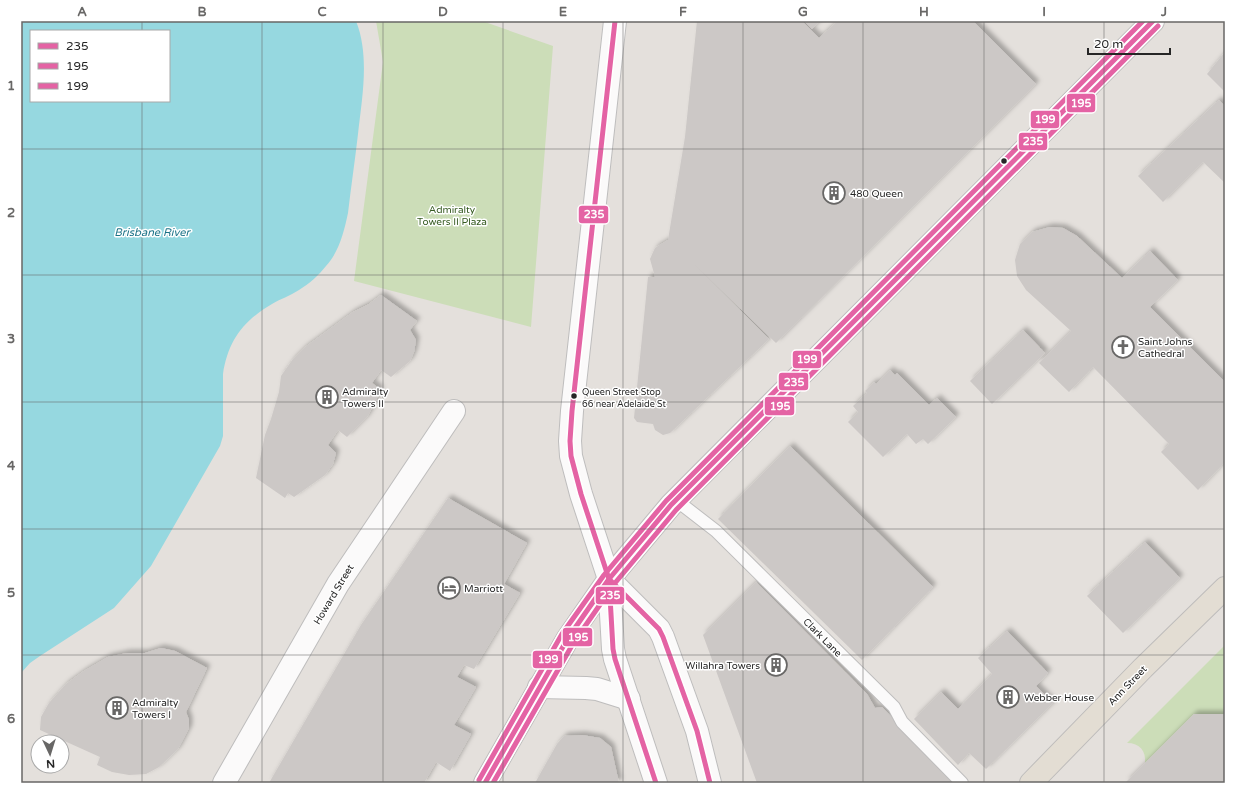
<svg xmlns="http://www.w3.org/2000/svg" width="1246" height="804" viewBox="0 0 1246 804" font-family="'Varela Round',sans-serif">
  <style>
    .green { fill: #ccddb8 }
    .water { fill: #96d8e0; fill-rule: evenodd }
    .building { fill: #ccc8c6; filter: url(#shadow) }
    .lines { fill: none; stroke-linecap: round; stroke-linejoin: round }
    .lane-casing { stroke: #bebdbd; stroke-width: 14 }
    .street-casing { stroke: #bebdbd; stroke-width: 24 }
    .secondary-casing { stroke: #bebdbd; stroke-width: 24 }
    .primary-casing { stroke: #bebcbb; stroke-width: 24 }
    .lane { stroke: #fbfafa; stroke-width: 12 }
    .street { stroke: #fbfafa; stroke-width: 22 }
    .secondary { stroke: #fbfafa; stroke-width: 22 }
    .primary { stroke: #e3ddd3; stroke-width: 22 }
    .bus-1-casing { stroke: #fff; stroke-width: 8 }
    .bus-2-casing { stroke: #fff; stroke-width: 8 }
    .bus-3-casing { stroke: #fff; stroke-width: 8 }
    .bus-1 { stroke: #e463a4; stroke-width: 5 }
    .bus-2 { stroke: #e463a4; stroke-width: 5 }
    .bus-3 { stroke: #e463a4; stroke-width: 5 }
    .grid { fill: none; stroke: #686766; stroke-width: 1; stroke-opacity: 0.55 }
    .bus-dot { fill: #262626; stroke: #fff; stroke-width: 1.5 }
    .labels { text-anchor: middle; stroke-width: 3; stroke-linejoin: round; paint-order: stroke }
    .bus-label { font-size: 9px; fill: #262626; stroke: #fff; text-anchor: start }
    .poi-label { font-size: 10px; fill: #262626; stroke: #fff; text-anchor: start }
    .park-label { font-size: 10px; fill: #355a20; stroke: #fff }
    .street-label { font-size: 10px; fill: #262626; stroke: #fff }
    .water-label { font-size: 11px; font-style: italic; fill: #1a7287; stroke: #fff }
    .line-badge { stroke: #fff; stroke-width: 1.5 }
    .badge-label { font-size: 11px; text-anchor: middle; font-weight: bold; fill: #fff }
    .neatline { fill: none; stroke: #686766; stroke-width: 1.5 }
    .grid-label { font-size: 13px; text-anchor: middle; font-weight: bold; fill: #686766 }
  </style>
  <defs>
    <filter id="shadow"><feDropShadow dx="3.5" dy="-3.5" stdDeviation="2" flood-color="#0004"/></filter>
  </defs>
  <rect width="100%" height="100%" fill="#e4e0dc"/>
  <!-- green -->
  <g class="green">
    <path d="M 376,21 L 482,21 L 553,46 L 531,327 L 354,281 L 383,62 Z"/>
    <path d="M 1225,645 L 1225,714 L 1194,714 L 1145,763 C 1146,751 1140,743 1127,743 Z"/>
  </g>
  <!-- water -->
  <path class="water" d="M 21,21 L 356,21 C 370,56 362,98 358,134 C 355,160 351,187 348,213 C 344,232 339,252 326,266 C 319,275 309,284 299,290 C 290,296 280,299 272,304 C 243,321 228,341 223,374 L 223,436 L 220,446 L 151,566 L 114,608 L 40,656 L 30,663 L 21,673 ZM 31,31 L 169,31 L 169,101 L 31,101 Z"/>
  <!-- building -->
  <g class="building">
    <path d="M 697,21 L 802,21 L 819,38 L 838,21 L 973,21 L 1036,84 L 776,343 L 695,265 L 769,339 L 670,433 L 663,435 L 655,430 L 653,424 L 637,422 L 634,418 L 648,277 L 655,277 L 650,259 L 655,248 L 668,240 L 685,137 Z"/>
    <path d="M 804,21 L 820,21 L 812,29 Z"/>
    <path d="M 1225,52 L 1225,92 L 1207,74 Z"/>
    <path d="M 1219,100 L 1225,106 L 1225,183 L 1203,162 L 1163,202 L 1138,176 Z"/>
    <path d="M 1050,227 L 1063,228 L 1077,236 L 1122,278 L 1150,251 L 1178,280 L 1150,307 L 1225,382 L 1225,462 L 1198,490 L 1161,452 L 1169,444 L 1093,367 L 1069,392 L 1039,363 L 1071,331 L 1026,290 L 1017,276 L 1015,260 L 1020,244 L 1032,232 Z"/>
    <path d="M 381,295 L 417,321 L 410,330 L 416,340 L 414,352 L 410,361 L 391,377 L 381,370 L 372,383 L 380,389 L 376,401 L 367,417 L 347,437 L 338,430 L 328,445 L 336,453 L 333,464 L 325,475 L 294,497 L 288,493 L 285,498 L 256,478 L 265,435 L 271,419 L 279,392 L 281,376 L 293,359 L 304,348 L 353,312 L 369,304 Z"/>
    <path d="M 1023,330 L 1045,353 L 992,404 L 970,381 Z"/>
    <path d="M 890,370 L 895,375 L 897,373 L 929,405 L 937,398 L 956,417 L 928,444 L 923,439 L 916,444 L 907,434 L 883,457 L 848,422 L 858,412 L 853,406 L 867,393 L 865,391 L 874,382 L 876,384 Z"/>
    <path d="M 790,446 L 933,587 L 862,660 L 718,519 Z"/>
    <path d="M 448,498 L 527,543 L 504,584 L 520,593 L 474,669 L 464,665 L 457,677 L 476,687 L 454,725 L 471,734 L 450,771 L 436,762 L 424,783 L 269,783 L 361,625 Z"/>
    <path d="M 1145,542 L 1180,578 L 1123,633 L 1087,596 Z"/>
    <path d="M 756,582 L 867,694 L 875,708 L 882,707 L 956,783 L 757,783 L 703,635 Z"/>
    <path d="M 1007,631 L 1048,673 L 1036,686 L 1053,703 L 986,769 L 969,753 L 958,765 L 914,719 L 941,692 L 958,709 L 992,674 L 978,658 Z"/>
    <path d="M 161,648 L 175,651 L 207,668 L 186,712 L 189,720 L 189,728 L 178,749 L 159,767 L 146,774 L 129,775 L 112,772 L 97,765 L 100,757 L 40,730 L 41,717 L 49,703 L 66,684 L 84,671 L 108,657 L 127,653 L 145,653 Z"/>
    <path d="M 1194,714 L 1225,714 L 1225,783 L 1125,783 Z"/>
    <path d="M 582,735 L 600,738 L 611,747 L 619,783 L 535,783 L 557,744 L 564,736 Z"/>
  </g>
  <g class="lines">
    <!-- lane casing -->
    <g class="lane-casing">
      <path id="lane" d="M 676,500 L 716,531 L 894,707 L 902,722 L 962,783"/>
    </g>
    <!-- street casing -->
    <g class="street-casing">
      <path id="street" d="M 224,783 L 338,584 L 454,411"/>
    </g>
    <!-- secondary casing -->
    <g class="secondary-casing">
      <g id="secondary">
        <path d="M 615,21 L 572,411 L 570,441 L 571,456 L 581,494 L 609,579 L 613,649 L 615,659 L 656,783"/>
        <path d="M 609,579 L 659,629 L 663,637 L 697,731 L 710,783"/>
        <path d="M 539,687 L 586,688 L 597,689 L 629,699"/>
        <path d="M 485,783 L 568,638 L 609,579 L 671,505 L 1153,21"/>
      </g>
    </g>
    <!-- primary casing -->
    <g class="primary-casing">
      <path id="primary" d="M 1031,783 L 1143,668 L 1225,588"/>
    </g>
    <!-- lane -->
    <use href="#lane" class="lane"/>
    <!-- street -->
    <use href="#street" class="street"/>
    <!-- secondary -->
    <use href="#secondary" class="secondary"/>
    <!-- primary -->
    <use href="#primary" class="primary"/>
    <!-- bus-1 casing -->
    <g class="bus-1-casing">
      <g id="bus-1">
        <path d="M 615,21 L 572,411 L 570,441 L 571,456 L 581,494 L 609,579 L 613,649 L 615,659 L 656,783"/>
        <path d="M 609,579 L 659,629 L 663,637 L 697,731 L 710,783"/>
        <path d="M 485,783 L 568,638 L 609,579 L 671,505 L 1153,21"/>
      </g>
    </g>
    <!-- bus-2 casing -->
    <g class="bus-2-casing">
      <path id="bus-2" d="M 493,783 L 574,642 L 615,583 L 676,510 L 1158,26"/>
    </g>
    <!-- bus-3 casing -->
    <g class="bus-3-casing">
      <path id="bus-3" d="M 479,780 L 562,634 L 604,575 L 666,501 L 1143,21"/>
    </g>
    <!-- bus-1 -->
    <use href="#bus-1" class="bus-1"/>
    <!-- bus-2 -->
    <use href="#bus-2" class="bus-2"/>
    <!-- bus-3 -->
    <use href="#bus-3" class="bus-3"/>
  </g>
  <!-- grid -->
  <path class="grid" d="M 142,21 L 142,31M 262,21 L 262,783M 383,21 L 383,783M 503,21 L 503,783M 623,21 L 623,783M 743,21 L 743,783M 863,21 L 863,783M 984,21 L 984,783M 1104,21 L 1104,783M 142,101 L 142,783M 21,149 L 1225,149M 21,275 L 1225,275M 21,402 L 1225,402M 21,529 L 1225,529M 21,655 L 1225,655"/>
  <!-- icons -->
  <defs>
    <g id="building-ring" transform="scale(1.15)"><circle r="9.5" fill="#fff" stroke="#686766" stroke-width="1.5"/><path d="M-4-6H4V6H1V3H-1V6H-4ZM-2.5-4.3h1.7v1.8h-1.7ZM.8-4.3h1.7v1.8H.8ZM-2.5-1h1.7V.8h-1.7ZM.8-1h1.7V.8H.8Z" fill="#686766"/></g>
    <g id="church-ring" transform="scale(1.15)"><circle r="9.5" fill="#fff" stroke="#686766" stroke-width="1.5"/><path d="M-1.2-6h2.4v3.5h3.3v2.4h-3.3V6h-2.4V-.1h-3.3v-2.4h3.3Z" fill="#686766"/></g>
    <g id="hotel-ring" transform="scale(1.15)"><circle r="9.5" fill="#fff" stroke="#686766" stroke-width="1.5"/><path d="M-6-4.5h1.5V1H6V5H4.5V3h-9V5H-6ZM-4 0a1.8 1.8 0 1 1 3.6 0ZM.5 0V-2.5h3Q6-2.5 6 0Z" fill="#686766"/></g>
  </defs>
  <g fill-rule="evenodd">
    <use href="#building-ring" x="834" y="193"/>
    <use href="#church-ring" x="1123" y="347"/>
    <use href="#building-ring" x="327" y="397"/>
    <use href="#hotel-ring" x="449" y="588"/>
    <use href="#building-ring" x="776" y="665"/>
    <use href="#building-ring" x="1008" y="697"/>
    <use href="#building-ring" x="117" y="708"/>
  </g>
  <!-- markers -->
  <g class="bus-dot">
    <circle cx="1004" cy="161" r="3.5"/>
    <circle cx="574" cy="396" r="3.5"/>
  </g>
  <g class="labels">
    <!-- bus labels -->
    <g class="bus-label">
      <text x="582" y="395">Queen Street Stop<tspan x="582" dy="12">66 near Adelaide St</tspan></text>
    </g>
    <!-- poi labels -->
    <g class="poi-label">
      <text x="850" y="197">480 Queen</text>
      <text x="1138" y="345">Saint Johns<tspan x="1138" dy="12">Cathedral</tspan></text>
      <text x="342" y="395">Admiralty<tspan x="342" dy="12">Towers II</tspan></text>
      <text x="464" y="592">Marriott</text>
      <text x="760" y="669" text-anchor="end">Willahra Towers</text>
      <text x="1024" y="701">Webber House</text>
      <text x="132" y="706">Admiralty<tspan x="132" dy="12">Towers I</tspan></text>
    </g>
    <!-- park labels -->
    <g class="park-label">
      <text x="452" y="213">Admiralty<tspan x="452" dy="12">Towers II Plaza</tspan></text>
    </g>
    <!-- street labels -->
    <g class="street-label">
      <text transform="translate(333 594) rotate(-59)" y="4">Howard Street</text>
      <text transform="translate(823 637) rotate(45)" y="4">Clark Lane</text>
      <text transform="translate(1127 685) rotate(-46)" y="4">Ann Street</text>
    </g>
    <!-- water labels -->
    <g class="water-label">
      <text x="152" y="236">Brisbane River</text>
    </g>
  </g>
  <g class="line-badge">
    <rect x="1066" y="93" width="30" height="20" rx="4" fill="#e463a4"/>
    <rect x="1030" y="110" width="30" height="19" rx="4" fill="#e463a4"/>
    <rect x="1018" y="132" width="30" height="19" rx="4" fill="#e463a4"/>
    <rect x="578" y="205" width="31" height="19" rx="4" fill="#e463a4"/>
    <rect x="792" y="350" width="30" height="19" rx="4" fill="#e463a4"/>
    <rect x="778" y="372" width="31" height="19" rx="4" fill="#e463a4"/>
    <rect x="764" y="396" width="31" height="20" rx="4" fill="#e463a4"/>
    <rect x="595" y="586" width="30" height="19" rx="4" fill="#e463a4"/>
    <rect x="562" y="627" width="31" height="20" rx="4" fill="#e463a4"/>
    <rect x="532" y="650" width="31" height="19" rx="4" fill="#e463a4"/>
  </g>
  <g class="badge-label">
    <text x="1081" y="107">195</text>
    <text x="1045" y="123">199</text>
    <text x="1033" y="145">235</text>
    <text x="594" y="218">235</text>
    <text x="807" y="363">199</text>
    <text x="794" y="386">235</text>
    <text x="780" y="410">195</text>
    <text x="610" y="599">235</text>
    <text x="578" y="641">195</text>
    <text x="548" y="663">199</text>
  </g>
  <!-- border -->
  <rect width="1246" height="804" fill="none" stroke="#ffffff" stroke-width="44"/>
  <!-- legend -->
  <rect x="30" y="30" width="140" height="72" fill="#ffffff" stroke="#a8a8a8"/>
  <rect x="38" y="43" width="20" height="6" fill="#e463a4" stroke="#a8a8a8"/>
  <text x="66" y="50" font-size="12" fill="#262626">235</text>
  <rect x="38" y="63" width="20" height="6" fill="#e463a4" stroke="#a8a8a8"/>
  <text x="66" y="70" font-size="12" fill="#262626">195</text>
  <rect x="38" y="83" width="20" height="6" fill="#e463a4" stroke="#a8a8a8"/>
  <text x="66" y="90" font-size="12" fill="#262626">199</text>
  <!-- north arrow -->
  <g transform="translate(50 754) rotate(176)"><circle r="19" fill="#ffffff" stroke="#a8a8a8"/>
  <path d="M0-3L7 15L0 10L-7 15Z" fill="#686766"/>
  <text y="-6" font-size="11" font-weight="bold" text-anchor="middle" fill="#262626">N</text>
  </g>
  <!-- scale -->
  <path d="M1088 48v6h82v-6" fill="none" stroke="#262626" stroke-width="2"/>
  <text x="1094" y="48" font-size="12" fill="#262626" stroke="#ffffff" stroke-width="3" paint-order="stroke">20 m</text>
  <rect x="22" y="22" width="1202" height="760" class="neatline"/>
  <g class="grid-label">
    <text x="82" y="16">A</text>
    <text x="202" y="16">B</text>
    <text x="322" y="16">C</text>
    <text x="443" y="16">D</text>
    <text x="563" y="16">E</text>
    <text x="683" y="16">F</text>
    <text x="803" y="16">G</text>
    <text x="924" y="16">H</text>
    <text x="1044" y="16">I</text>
    <text x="1164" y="16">J</text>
    <text x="11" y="90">1</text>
    <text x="11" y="217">2</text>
    <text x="11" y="343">3</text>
    <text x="11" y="470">4</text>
    <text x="11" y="597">5</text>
    <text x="11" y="723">6</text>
  </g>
</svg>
